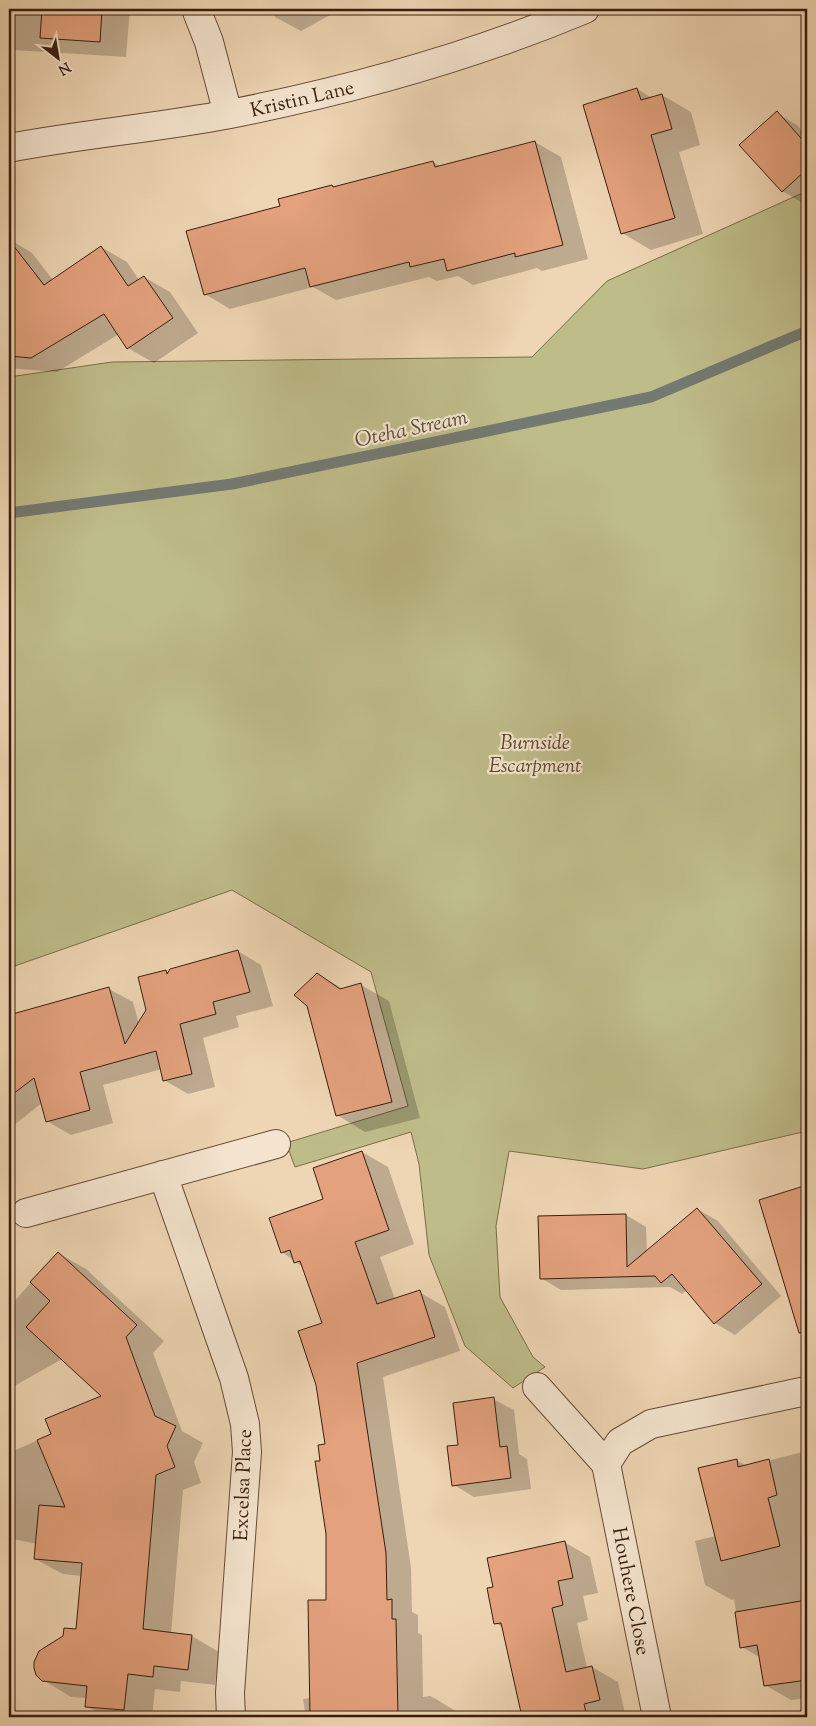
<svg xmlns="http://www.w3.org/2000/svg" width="816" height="1726" viewBox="0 0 816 1726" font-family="'Sorts Mill Goudy',serif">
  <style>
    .green { fill: #bebc89; stroke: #7c6c4c }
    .shadow { fill: #0003 }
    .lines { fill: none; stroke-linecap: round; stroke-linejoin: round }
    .stream { stroke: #747972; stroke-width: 11 }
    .building { fill: #e3a17d; stroke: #3a1d0e }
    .street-casing { stroke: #674b37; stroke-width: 30 }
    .street { stroke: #f4e4ce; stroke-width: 28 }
    .labels { text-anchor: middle; stroke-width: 4.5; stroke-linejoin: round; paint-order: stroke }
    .street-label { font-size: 20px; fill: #3a1d0e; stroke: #f4e4ce }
    .park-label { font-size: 20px; font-style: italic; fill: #5b452d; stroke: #f4e4ce }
    .water-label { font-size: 21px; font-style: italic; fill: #574b40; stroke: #f4e4ce }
  </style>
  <rect width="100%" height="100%" fill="#eed5b3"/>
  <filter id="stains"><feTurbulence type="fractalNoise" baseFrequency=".004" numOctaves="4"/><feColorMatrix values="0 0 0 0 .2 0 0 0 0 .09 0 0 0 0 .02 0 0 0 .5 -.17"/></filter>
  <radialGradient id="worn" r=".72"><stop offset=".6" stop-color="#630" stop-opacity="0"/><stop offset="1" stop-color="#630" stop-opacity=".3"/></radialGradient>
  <!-- green -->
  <path class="green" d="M 807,191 L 807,1131 L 643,1169 L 509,1151 L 496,1226 L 500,1297 L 533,1357 L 545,1367 L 513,1388 L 465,1346 L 429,1255 L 419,1164 L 411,1132 L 295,1167 L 286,1143 L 408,1106 L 371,972 L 232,890 L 9,968 L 9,377 L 112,362 L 532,357 L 607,281 Z"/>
  <!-- shadow -->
  <g class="shadow">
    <path d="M 9,9 L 130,9 L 126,57 L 14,50 L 9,79 Z"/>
    <path d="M 271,9 L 341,9 L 301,31 L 275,17 Z"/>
    <path d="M 637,89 L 652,98 L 662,95 L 691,112 L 700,145 L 679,152 L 703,234 L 651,250 L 622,233 Z"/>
    <path d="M 777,113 L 797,125 L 807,136 L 807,199 L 803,203 L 782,191 Z"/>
    <path d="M 535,142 L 561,157 L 588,259 L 542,271 L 537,268 L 473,285 L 458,276 L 437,281 L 429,277 L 336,300 L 313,287 L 230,309 L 205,294 L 282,207 L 332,186 L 334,187 L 433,162 L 441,167 Z"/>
    <path d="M 9,239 L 32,253 L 53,280 L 101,247 L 127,262 L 139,280 L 144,277 L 170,292 L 198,333 L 154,363 L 128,348 L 119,334 L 57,372 L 9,368 Z"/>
    <path d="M 238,951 L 261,965 L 273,1006 L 236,1016 L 239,1027 L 203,1038 L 215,1087 L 188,1094 L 164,1080 L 162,1069 L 103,1085 L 113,1123 L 71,1135 L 47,1121 L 42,1103 L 9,1129 L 9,1016 L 109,989 L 133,1002 L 139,1024 L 166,971 L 169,973 Z"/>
    <path d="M 318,974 L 343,989 L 361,985 L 389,1001 L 420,1118 L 365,1132 L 337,1115 Z"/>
    <path d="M 362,1152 L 388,1167 L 414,1244 L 380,1257 L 395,1299 L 419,1292 L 445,1307 L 460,1351 L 383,1377 L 411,1568 L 412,1612 L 418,1615 L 418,1633 L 422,1635 L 423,1697 L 430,1696 L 436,1699 L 465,1717 L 306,1717 L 303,1699 L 311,1698 L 328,1601 L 324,1324 L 303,1267 L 282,1252 Z"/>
    <path d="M 807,1186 L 807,1315 L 793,1307 L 760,1200 Z"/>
    <path d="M 697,1209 L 718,1221 L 781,1296 L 735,1335 L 715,1323 L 687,1290 L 682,1294 L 670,1287 L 561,1290 L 541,1278 L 626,1215 L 646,1227 L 647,1252 Z"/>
    <path d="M 58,1253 L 86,1269 L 164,1341 L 153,1353 L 182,1431 L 203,1443 L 194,1462 L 201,1483 L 183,1490 L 171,1634 L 192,1636 L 219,1652 L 215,1685 L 181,1681 L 180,1692 L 155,1689 L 152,1717 L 106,1717 L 86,1706 L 87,1698 L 71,1697 L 43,1680 L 77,1631 L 82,1576 L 63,1574 L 35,1559 L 37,1544 L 9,1538 L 9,1451 L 11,1452 L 52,1434 L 104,1397 L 62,1359 L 9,1389 L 9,1307 Z"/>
    <path d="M 493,1399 L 514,1410 L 519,1454 L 527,1459 L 531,1489 L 474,1497 L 454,1485 Z"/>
    <path d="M 807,1451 L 807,1698 L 791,1700 L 765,1685 L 761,1658 L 742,1647 L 734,1599 L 732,1600 L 705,1585 L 695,1541 L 716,1536 L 736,1460 L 747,1466 Z"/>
    <path d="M 564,1542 L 590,1557 L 598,1593 L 583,1596 L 588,1620 L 577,1623 L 587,1668 L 592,1667 L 618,1682 L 625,1714 L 613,1717 L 524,1717 L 503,1628 L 496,1623 L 494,1588 Z"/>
  </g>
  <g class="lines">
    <!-- stream -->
    <path class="stream" d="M 9,513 L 232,484 L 651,397 L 807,331"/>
  </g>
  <!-- building -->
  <g class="building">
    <path d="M 42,9 L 102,9 L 100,42 L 40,38 Z"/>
    <path d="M 637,88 L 641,100 L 662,94 L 672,129 L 651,135 L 675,218 L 621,234 L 583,105 Z"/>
    <path d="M 777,111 L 807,145 L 807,169 L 782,192 L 739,145 Z"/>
    <path d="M 535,141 L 563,245 L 515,257 L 515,253 L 447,271 L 444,259 L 410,267 L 409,262 L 310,287 L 305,268 L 204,295 L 186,231 L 280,206 L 278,199 L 332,185 L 333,187 L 433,161 L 435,167 Z"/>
    <path d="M 9,240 L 44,285 L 101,246 L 128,286 L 144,276 L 173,318 L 127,349 L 104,314 L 31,358 L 9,356 Z"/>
    <path d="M 238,950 L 250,992 L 213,1002 L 216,1014 L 180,1024 L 192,1074 L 163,1081 L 156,1051 L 80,1072 L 90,1110 L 46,1122 L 34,1078 L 9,1097 L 9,1015 L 109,987 L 125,1044 L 146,1010 L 138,977 L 166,970 L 167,974 L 170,969 Z"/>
    <path d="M 317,973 L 340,989 L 361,983 L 392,1102 L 336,1116 L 307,1006 L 294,995 Z"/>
    <path d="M 362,1151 L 389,1230 L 355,1242 L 377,1304 L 420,1290 L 435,1337 L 357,1363 L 386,1553 L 387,1600 L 392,1599 L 392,1619 L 396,1619 L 398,1717 L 310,1717 L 308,1600 L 326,1600 L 326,1534 L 315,1461 L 320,1461 L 318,1445 L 325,1444 L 316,1385 L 298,1331 L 322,1323 L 300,1261 L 294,1263 L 290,1250 L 281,1253 L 269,1218 L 323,1199 L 313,1168 Z"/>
    <path d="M 807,1185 L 807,1332 L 799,1333 L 759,1200 Z"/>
    <path d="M 697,1208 L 762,1284 L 714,1324 L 672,1274 L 661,1283 L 655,1276 L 540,1279 L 538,1216 L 626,1214 L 627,1267 Z"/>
    <path d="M 58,1252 L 137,1325 L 126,1337 L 155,1416 L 176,1426 L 167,1446 L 175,1467 L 156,1475 L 143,1629 L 192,1635 L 188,1670 L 154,1666 L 153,1677 L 128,1674 L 124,1710 L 85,1707 L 87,1686 L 42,1681 L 36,1675 L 34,1668 L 34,1662 L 39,1651 L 63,1636 L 64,1628 L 76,1629 L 82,1563 L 34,1559 L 39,1505 L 65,1507 L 37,1440 L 51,1434 L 45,1419 L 101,1396 L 26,1327 L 50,1301 L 30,1282 Z"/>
    <path d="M 494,1397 L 500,1447 L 507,1446 L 511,1478 L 452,1486 L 447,1446 L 458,1445 L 453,1403 Z"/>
    <path d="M 737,1459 L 738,1467 L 769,1459 L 777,1495 L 768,1498 L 780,1546 L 721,1561 L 698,1468 Z"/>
    <path d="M 565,1541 L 573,1578 L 558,1581 L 563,1605 L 552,1608 L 566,1672 L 592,1666 L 600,1700 L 584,1704 L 587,1717 L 522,1717 L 501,1623 L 494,1624 L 487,1588 L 493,1587 L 487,1558 Z"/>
    <path d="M 807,1600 L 807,1680 L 764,1686 L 757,1645 L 740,1648 L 735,1612 Z"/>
  </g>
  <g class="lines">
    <!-- street casing -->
    <g class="street-casing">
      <g id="street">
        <path d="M 196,9 L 209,42 L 228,114"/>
        <path d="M 9,148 C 82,134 157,128 230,114 C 351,90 471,57 585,9"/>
        <path d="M 163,1175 L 234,1378 L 245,1424 L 247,1452 L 230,1693 L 231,1717"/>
        <path d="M 26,1213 L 276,1144"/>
        <path d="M 537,1387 L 606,1464"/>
        <path d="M 657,1717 L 606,1464 L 620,1442 L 651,1424 L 806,1391"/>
      </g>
    </g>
    <!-- street -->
    <use href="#street" class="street"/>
  </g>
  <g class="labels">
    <!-- street labels -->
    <g class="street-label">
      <text transform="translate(302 98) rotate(-13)" y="7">Kristin Lane</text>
      <text transform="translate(242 1485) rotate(-88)" y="7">Excelsa Place</text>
      <text transform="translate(632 1591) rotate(79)" y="7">Houhere Close</text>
    </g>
    <!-- park labels -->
    <g class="park-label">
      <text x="535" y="749">Burnside<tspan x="535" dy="23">Escarpment</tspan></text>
    </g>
    <!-- water labels -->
    <g class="water-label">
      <text transform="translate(411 428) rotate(-12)" y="7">Oteha Stream</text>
    </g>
  </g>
  <!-- margin -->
  <rect width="816" height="1726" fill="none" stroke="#eed5b3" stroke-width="30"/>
  <rect x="10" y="10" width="796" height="1706" fill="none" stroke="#3a1d0e" stroke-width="2.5"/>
  <rect x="15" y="15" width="786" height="1696" fill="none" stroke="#3a1d0e"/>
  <!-- north arrow -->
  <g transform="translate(58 58) rotate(149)" stroke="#f4e4ce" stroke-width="4" paint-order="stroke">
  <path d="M0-4L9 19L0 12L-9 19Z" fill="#3a1d0e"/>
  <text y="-8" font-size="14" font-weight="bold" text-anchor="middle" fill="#3a1d0e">N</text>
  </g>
  <rect width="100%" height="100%" filter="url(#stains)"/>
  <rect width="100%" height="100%" fill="url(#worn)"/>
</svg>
